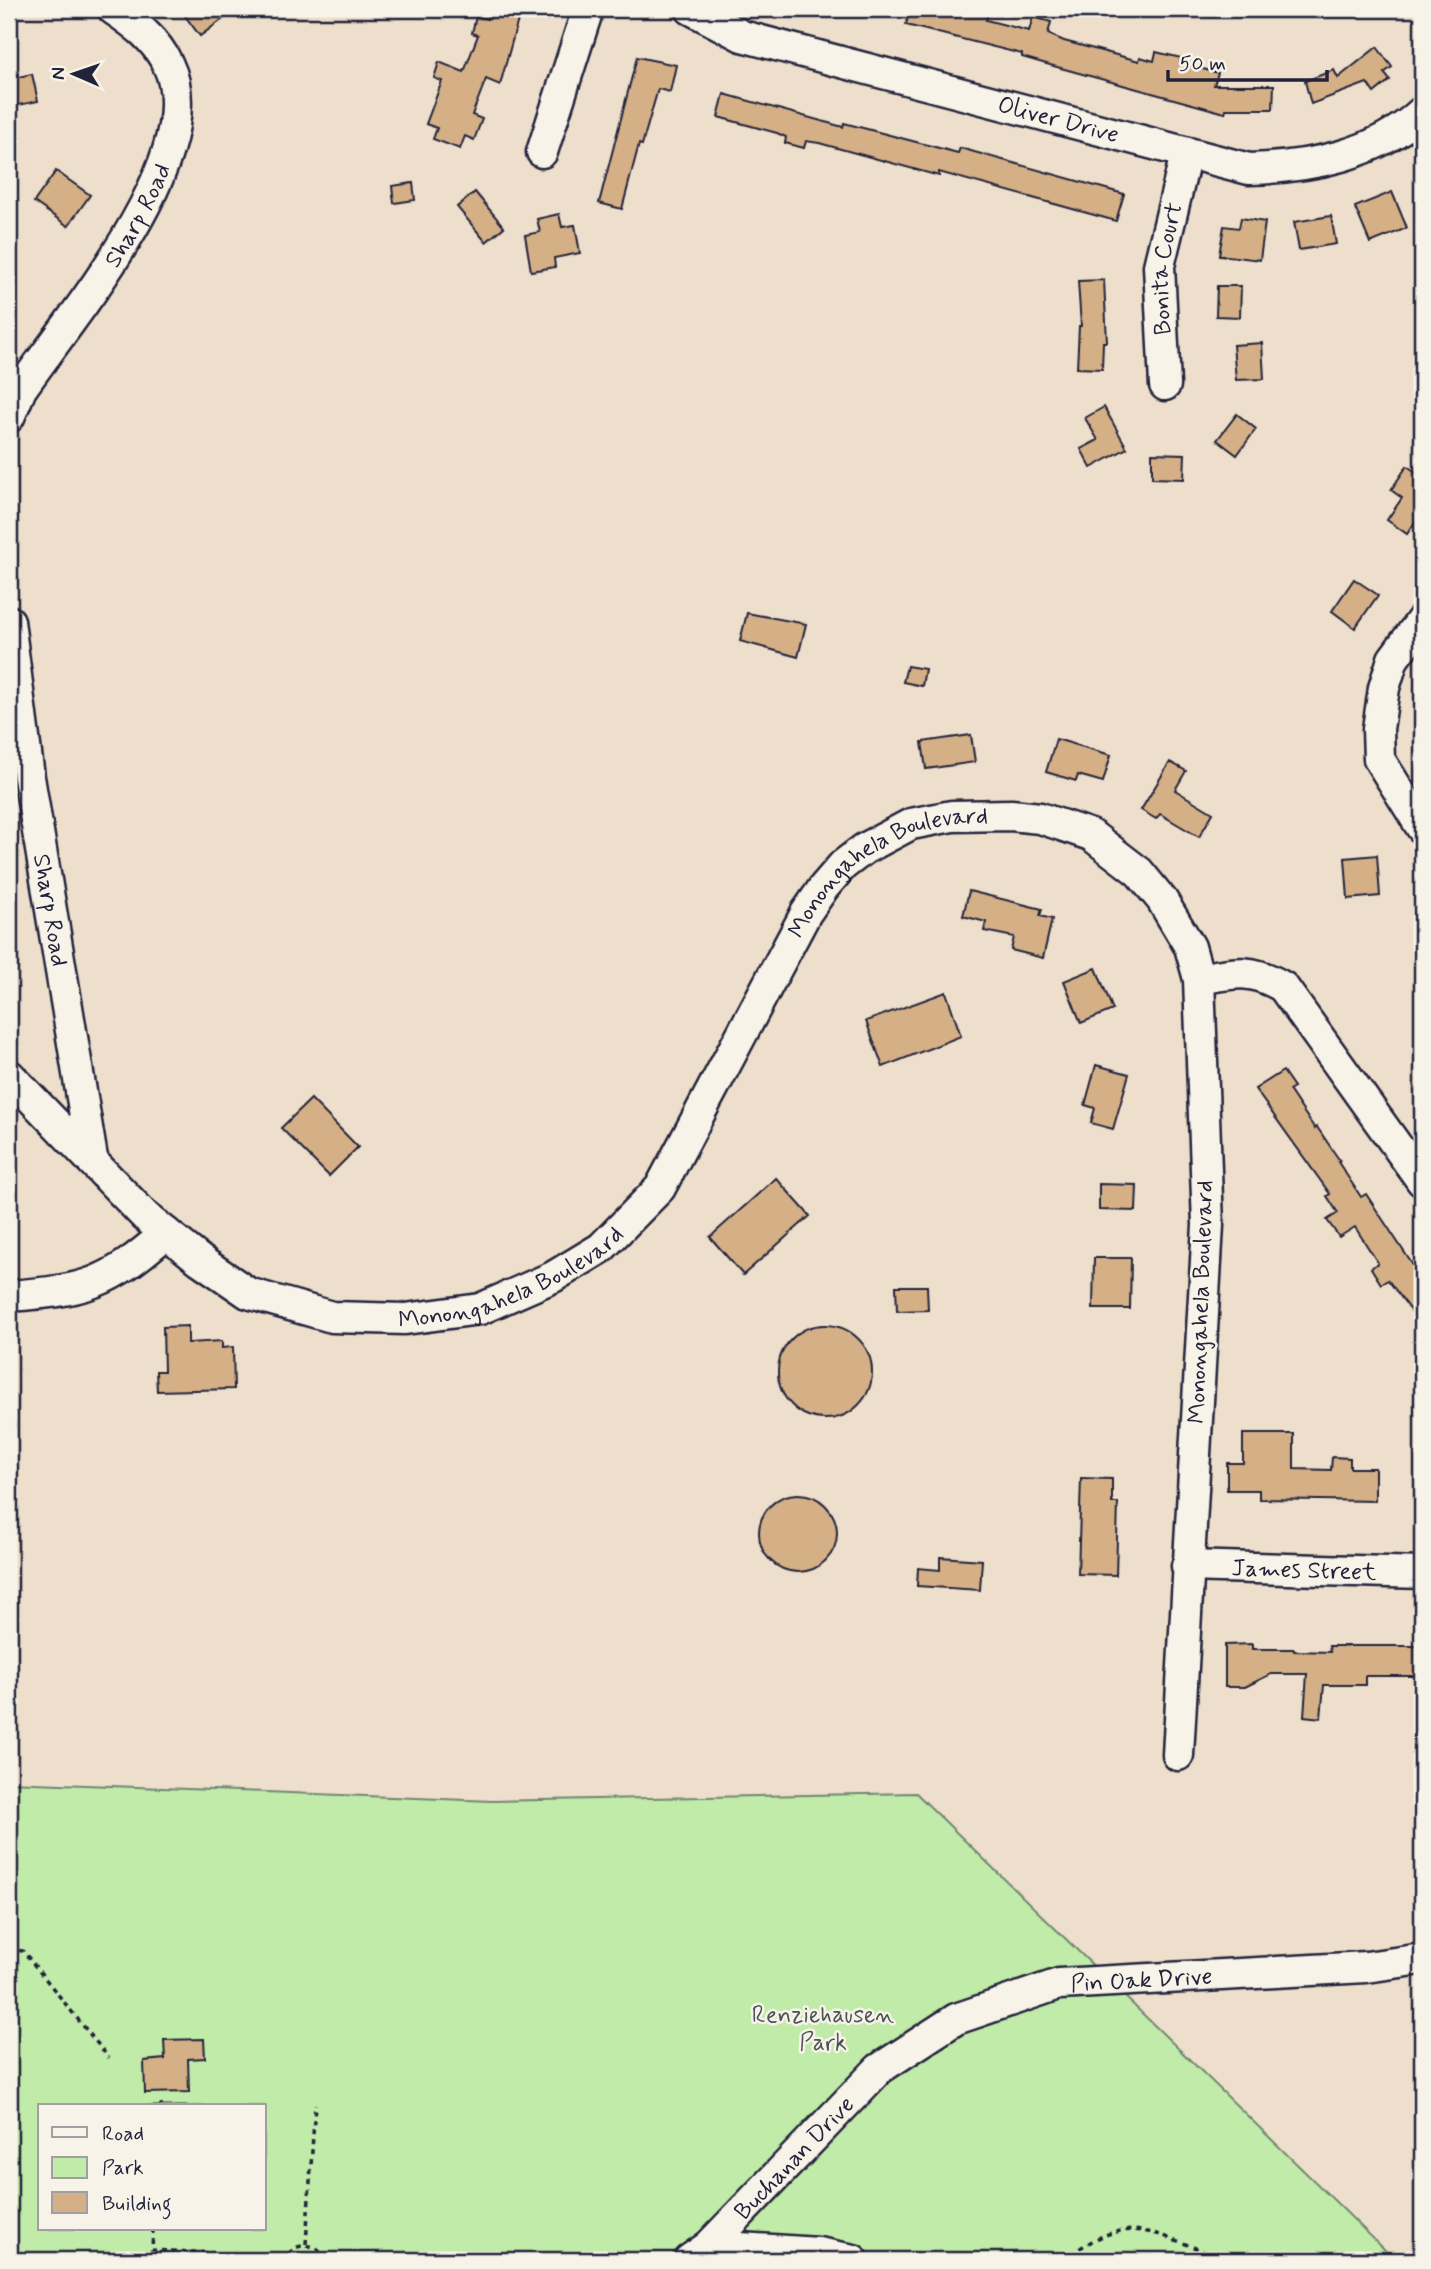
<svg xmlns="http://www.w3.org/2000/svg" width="1431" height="2269" viewBox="0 0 1431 2269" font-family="Mynerve,sans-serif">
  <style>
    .green { fill: #c0eba8; stroke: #718672; stroke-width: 2; fill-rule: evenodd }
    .building { fill: #d5b087; stroke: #22223b; stroke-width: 2 }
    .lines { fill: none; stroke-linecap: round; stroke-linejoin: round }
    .minor-casing { stroke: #22223b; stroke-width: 35 }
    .path { stroke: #22223b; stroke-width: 3.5; stroke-dasharray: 5 5; stroke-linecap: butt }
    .minor { stroke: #f7f3e8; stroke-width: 30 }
    .labels { text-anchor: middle; stroke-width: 5; stroke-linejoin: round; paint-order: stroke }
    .street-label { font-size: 24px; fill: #22223b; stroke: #f7f3e8 }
    .park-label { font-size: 24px; fill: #4a5456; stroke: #f7f3e8 }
  </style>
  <rect width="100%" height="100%" fill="#eddfcb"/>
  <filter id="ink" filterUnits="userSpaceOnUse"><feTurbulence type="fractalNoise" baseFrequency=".0143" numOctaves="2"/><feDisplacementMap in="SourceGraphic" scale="14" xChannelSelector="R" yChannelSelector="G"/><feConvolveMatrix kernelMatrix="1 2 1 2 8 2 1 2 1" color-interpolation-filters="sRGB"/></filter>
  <g filter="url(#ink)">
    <!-- green -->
    <path class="green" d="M 9,1782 L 492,1801 L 916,1793 L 1387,2252 L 1401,2260 L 9,2260 ZM 40,2106 L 264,2106 L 264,2229 L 40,2229 Z"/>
    <!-- building -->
    <g class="building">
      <path d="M 180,9 L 216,9 L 223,19 L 200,36 Z"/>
      <path d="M 489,9 L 521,9 L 500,85 L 486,79 L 472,115 L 482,119 L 474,140 L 465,136 L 460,149 L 433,139 L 437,128 L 426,124 L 442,81 L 434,78 L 439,62 L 464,72 L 478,35 L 472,33 L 476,16 L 487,19 Z"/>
      <path d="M 910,9 L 948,9 L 966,14 L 967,9 L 989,9 L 986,20 L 1029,31 L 1033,17 L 1051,22 L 1048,34 L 1064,41 L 1139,61 L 1140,57 L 1154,61 L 1156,52 L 1181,58 L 1180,63 L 1218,73 L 1214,85 L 1274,85 L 1273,109 L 1226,109 L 1225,113 L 1057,67 L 1022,57 L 1022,54 L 906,25 Z"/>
      <path d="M 1377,47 L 1392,67 L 1384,73 L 1390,80 L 1374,93 L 1367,83 L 1311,104 L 1305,81 L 1334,70 L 1338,78 Z"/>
      <path d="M 637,57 L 676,65 L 670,92 L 658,89 L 642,145 L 639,144 L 622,209 L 599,203 Z"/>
      <path d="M 32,74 L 38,101 L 9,107 L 9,79 Z"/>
      <path d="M 724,94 L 843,127 L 844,123 L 958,153 L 960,148 L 1124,194 L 1116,221 L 939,172 L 939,176 L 819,143 L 806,141 L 804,148 L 785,143 L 786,137 L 777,133 L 718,117 Z"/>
      <path d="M 56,171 L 90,195 L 68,226 L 34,202 Z"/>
      <path d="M 413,183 L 415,200 L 394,203 L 392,186 Z"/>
      <path d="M 475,192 L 504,227 L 486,242 L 457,207 Z"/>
      <path d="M 1392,192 L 1407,228 L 1370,243 L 1355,207 Z"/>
      <path d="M 559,214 L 562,227 L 575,225 L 580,253 L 554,258 L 555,267 L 531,271 L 525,235 L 540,232 L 537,219 Z"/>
      <path d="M 1331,216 L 1336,244 L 1299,250 L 1294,222 Z"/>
      <path d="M 1241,218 L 1265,222 L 1260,260 L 1219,255 L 1224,226 L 1239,228 Z"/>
      <path d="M 1104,280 L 1107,342 L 1103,342 L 1102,369 L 1077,368 L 1079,326 L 1081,326 L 1078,281 Z"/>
      <path d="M 1217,286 L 1241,286 L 1240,317 L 1216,316 Z"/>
      <path d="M 1262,343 L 1264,379 L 1236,380 L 1233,345 Z"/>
      <path d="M 1104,407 L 1127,448 L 1091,468 L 1081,449 L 1098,440 L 1085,418 Z"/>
      <path d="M 1237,414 L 1256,429 L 1237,455 L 1217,440 Z"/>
      <path d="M 1152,453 L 1185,454 L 1184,479 L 1152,478 Z"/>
      <path d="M 1407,466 L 1422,476 L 1422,512 L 1407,534 L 1387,520 L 1402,498 L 1391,490 Z"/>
      <path d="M 1354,579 L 1378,595 L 1355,628 L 1332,611 Z"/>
      <path d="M 747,613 L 806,624 L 798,657 L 740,641 Z"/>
      <path d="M 907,666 L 925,669 L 922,686 L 903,682 Z"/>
      <path d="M 971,735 L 975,762 L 926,769 L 922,742 Z"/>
      <path d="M 1056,739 L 1111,755 L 1103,782 L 1078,775 L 1076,781 L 1046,772 Z"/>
      <path d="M 1170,762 L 1186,771 L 1175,790 L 1213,813 L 1199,837 L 1160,814 L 1156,819 L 1141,810 Z"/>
      <path d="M 1377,855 L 1380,896 L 1348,899 L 1345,858 Z"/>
      <path d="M 969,891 L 1042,909 L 1040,916 L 1052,919 L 1043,958 L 1011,950 L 1014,937 L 984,931 L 986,922 L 963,916 Z"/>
      <path d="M 1096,968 L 1113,1010 L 1081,1023 L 1064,981 Z"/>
      <path d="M 946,992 L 961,1036 L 883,1067 L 866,1021 Z"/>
      <path d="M 1096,1065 L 1129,1074 L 1113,1129 L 1091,1123 L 1095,1108 L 1085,1105 Z"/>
      <path d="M 1283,1071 L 1294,1087 L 1289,1090 L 1315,1129 L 1317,1127 L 1340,1161 L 1338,1162 L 1361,1197 L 1366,1194 L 1422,1279 L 1422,1325 L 1388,1280 L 1381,1284 L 1371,1268 L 1378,1263 L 1355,1227 L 1339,1237 L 1327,1220 L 1338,1213 L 1327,1196 L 1330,1194 L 1255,1089 Z"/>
      <path d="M 311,1099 L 358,1147 L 329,1176 L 281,1128 Z"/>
      <path d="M 776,1178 L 810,1216 L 743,1275 L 710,1237 Z"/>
      <path d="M 1099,1184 L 1137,1185 L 1136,1211 L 1099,1210 Z"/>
      <path d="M 1094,1258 L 1131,1258 L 1130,1309 L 1093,1309 Z"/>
      <path d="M 896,1286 L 927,1286 L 928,1310 L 897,1311 Z"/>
      <circle cx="825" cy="1372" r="47"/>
      <path d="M 188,1326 L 188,1343 L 222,1341 L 222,1348 L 233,1347 L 234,1389 L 157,1391 L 156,1371 L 164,1371 L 163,1327 Z"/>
      <path d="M 1243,1434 L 1294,1434 L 1294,1469 L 1331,1470 L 1332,1457 L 1350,1458 L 1350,1468 L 1375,1468 L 1375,1501 L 1259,1499 L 1259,1490 L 1227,1490 L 1227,1463 L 1243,1463 Z"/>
      <path d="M 1081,1478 L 1112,1479 L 1112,1503 L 1118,1503 L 1116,1575 L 1078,1574 Z"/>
      <circle cx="798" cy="1533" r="39"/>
      <path d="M 940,1557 L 982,1560 L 980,1590 L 917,1586 L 918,1568 L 940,1570 Z"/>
      <path d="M 1252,1644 L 1252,1649 L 1294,1649 L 1294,1651 L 1330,1652 L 1329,1646 L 1422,1646 L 1422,1676 L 1365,1676 L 1365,1685 L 1324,1685 L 1321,1718 L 1304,1716 L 1307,1674 L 1271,1674 L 1245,1687 L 1225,1687 L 1225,1645 Z"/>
      <path d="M 204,2039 L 205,2058 L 188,2059 L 189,2092 L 145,2093 L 144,2061 L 165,2059 L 164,2040 Z"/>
    </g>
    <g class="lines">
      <!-- minor casing -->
      <g class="minor-casing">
        <g id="minor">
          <path id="s1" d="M 691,9 L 742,36 L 1249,169 C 1311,167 1376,155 1422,112"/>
          <path d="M 542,152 L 588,9"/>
          <path id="s2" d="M 1165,385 L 1159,266 L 1186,154"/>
          <path id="s3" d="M 9,417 L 21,389 C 70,318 211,154 168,65 C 156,39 135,24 113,9"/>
          <path d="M 1422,620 L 1393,659 L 1384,688 L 1378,729 L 1379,759 L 1422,828"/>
          <path id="s4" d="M 9,621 L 29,777 L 92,1158"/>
          <path d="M 1199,979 C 1234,973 1250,967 1283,987 L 1422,1181"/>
          <path id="s5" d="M 9,1075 L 145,1216 L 200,1260 L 248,1293 L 332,1317 L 405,1319 L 480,1309 L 553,1277 L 601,1248 L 660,1188 L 806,913 L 824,887 L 843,865 L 864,849 L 911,824 L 952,816 L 1011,815 L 1040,818 L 1091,835 L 1139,872 L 1162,900 L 1190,947 L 1199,979 L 1208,1225 L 1178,1755"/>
          <path d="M 9,1296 C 87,1290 107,1285 166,1233"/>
          <path id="s6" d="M 1187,1566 L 1422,1573"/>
          <path d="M 709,2246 L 818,2253 L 853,2260"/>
          <path id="s7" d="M 689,2260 L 709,2246 L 879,2069 L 956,2019 L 1059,1984 L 1366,1967 L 1422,1959"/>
        </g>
      </g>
      <!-- path -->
      <g class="path">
        <path d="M 9,1949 L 23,1951 L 109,2058"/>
        <path d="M 161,2106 L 161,2104"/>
        <path d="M 153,2229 L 152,2250 L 286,2257 C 295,2245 304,2243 318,2249 L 323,2259 L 352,2260"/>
        <path d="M 306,2244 L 315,2104"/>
        <path d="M 1063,2260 C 1111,2225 1132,2222 1188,2245 C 1201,2250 1214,2257 1228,2260"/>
      </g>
      <!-- minor -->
      <use href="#minor" class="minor"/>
    </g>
  </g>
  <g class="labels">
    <!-- street labels -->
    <g class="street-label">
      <text dy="8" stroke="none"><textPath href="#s1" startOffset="385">Oliver Drive</textPath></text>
      <text dy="8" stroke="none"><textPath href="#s3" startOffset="240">Sharp Road</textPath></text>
      <text dy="8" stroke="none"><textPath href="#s2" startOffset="117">Bonita Court</textPath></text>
      <text dy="8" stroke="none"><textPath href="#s5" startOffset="1188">Monongahela Boulevard</textPath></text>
      <text dy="8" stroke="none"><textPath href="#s4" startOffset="292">Sharp Road</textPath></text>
      <text dy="8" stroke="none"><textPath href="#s5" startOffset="600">Monongahela Boulevard</textPath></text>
      <text transform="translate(1200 1302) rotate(-88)" y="8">Monongahela Boulevard</text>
      <text dy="8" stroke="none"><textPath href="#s6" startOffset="117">James Street</textPath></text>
      <text dy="8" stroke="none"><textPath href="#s7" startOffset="553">Pin Oak Drive</textPath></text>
      <text dy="8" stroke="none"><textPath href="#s7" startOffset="147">Buchanan Drive</textPath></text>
    </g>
    <!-- park labels -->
    <g class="park-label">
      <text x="823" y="2022">Renziehausen<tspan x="823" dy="28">Park</tspan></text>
    </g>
  </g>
  <!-- margin -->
  <rect width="1431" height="2269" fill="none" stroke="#f7f3e8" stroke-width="35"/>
  <rect x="18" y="18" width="1396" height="2234" fill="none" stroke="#22223b" stroke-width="2.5" filter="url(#ink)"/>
  <!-- legend -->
  <rect x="38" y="2104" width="228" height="126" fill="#f7f3e8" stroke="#a29fa3" stroke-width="2"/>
  <rect x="52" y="2127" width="35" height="10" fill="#f7f3e8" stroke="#a29fa3" stroke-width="2"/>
  <text x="102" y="2140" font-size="21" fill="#22223b">Road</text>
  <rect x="52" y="2157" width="35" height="21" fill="#c0eba8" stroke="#a29fa3" stroke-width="2"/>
  <text x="102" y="2174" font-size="21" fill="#22223b">Park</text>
  <rect x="52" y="2192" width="35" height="21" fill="#d5b087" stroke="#a29fa3" stroke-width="2"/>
  <text x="102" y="2210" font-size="21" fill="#22223b">Building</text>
  <!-- north arrow -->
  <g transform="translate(74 74) rotate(272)" stroke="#f7f3e8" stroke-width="5" paint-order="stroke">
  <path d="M0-5L12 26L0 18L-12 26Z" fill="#22223b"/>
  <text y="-10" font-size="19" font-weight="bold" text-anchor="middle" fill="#22223b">N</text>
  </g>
  <!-- scale -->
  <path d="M1168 70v10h159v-10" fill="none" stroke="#22223b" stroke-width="3.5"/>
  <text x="1179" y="70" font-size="21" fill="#22223b" stroke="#f7f3e8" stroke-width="5" paint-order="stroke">50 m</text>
</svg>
